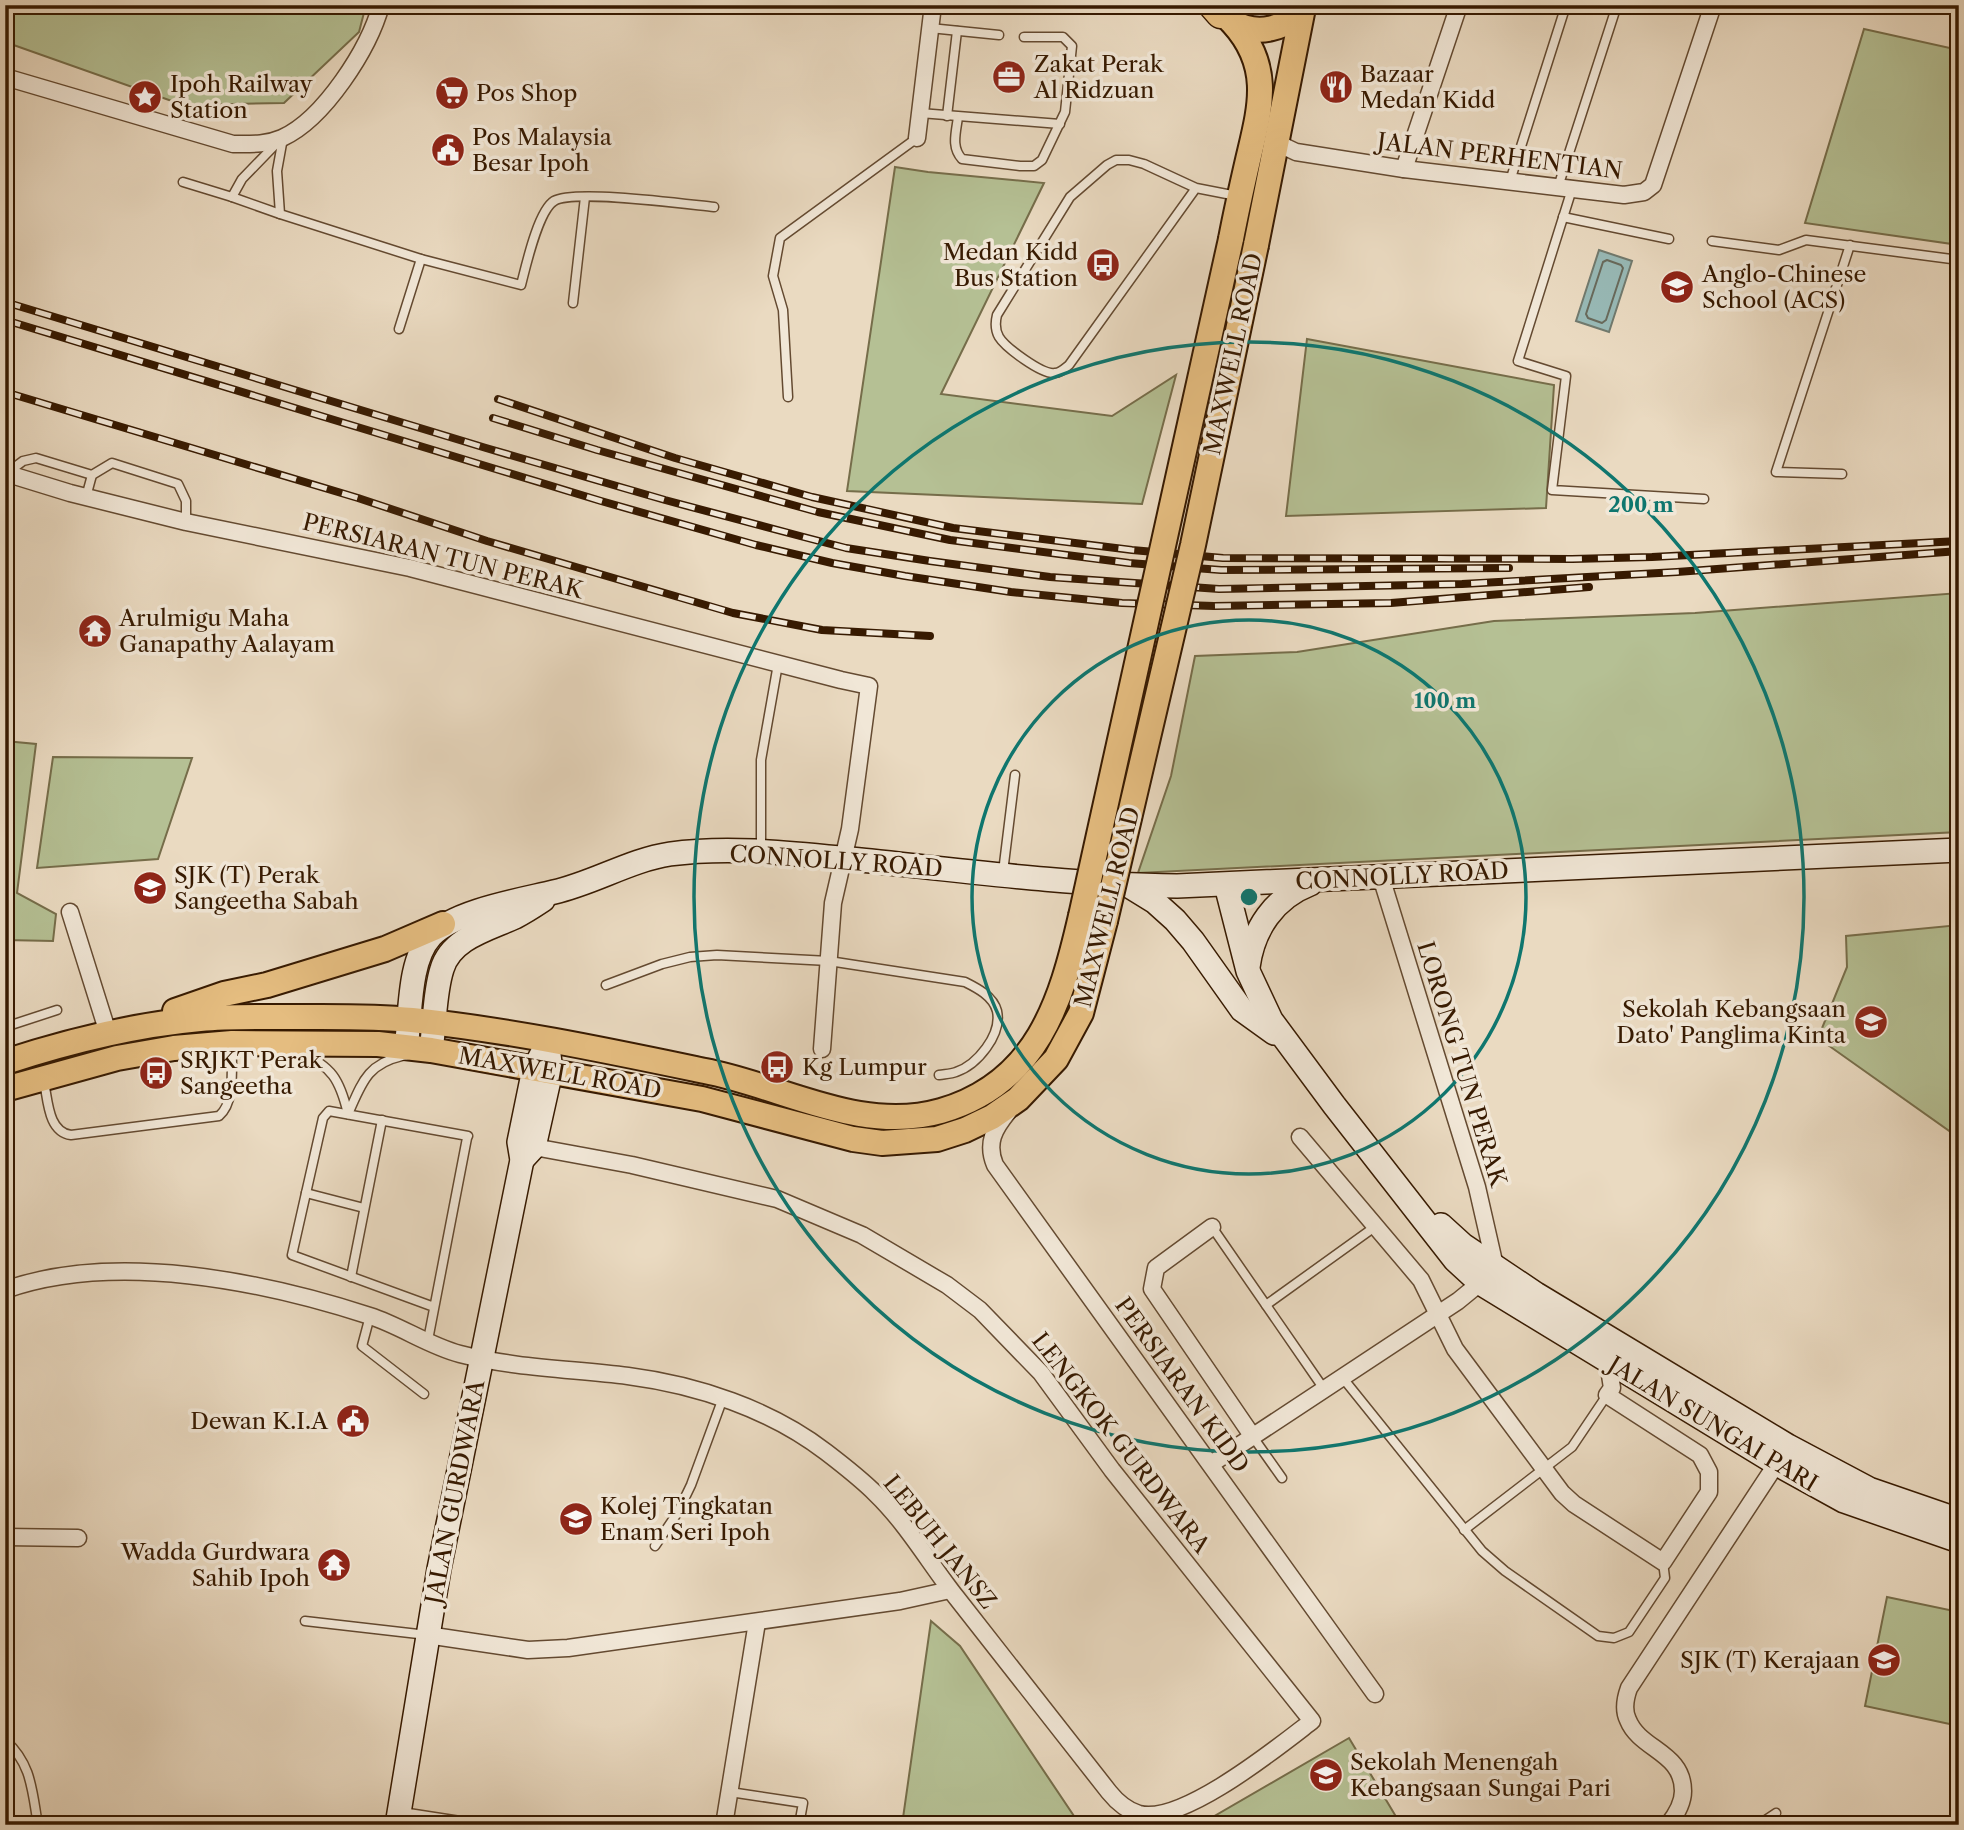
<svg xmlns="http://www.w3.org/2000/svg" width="1964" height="1830" viewBox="0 0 1964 1830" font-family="'Libre Caslon Text',serif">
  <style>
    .green { fill: #b5c094; stroke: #766d4a; stroke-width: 2 }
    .water { fill: #98bab7; stroke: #717a6e; stroke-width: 2 }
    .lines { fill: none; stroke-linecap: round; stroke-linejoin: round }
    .shore { stroke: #686a5c; stroke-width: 2 }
    .lane-casing { stroke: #644a31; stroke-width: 11 }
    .street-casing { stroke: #644a31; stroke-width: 19 }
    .secondary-casing { stroke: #371a01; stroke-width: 26 }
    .primary-casing { stroke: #371a01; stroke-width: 28 }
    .highway-casing { stroke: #371a01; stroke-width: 33 }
    .lane { stroke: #f1e7d7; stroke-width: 8 }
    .street { stroke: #f1e7d7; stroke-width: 16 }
    .secondary { stroke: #f1e7d7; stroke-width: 23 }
    .primary { stroke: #e5bd80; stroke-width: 24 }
    .highway { stroke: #e5bd80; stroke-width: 30 }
    .rail-casing { stroke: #371a01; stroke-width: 8 }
    .rail { stroke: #f1e7d7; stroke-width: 5; stroke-dasharray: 16; stroke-linecap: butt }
    .primary-bridge-casing { stroke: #371a01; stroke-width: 28; stroke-linecap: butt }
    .primary-bridge { stroke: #e5bd80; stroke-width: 24 }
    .ring { fill: none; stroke: #0f766e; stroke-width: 3.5 }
    .labels { text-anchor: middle; stroke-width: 7; stroke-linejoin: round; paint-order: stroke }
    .poi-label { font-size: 23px; fill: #371a01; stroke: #f1e7d7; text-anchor: start }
    .street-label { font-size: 23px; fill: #371a01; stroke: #f1e7d7 }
    .centre { fill: #0f766e; stroke: #f1e7d7; stroke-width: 3.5 }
    .ring-label { font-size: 21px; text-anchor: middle; font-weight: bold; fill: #0f766e; stroke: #f1e7d7; stroke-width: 7; stroke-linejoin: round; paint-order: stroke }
  </style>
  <rect width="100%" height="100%" fill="#eadac1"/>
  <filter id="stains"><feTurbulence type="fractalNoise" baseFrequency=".00286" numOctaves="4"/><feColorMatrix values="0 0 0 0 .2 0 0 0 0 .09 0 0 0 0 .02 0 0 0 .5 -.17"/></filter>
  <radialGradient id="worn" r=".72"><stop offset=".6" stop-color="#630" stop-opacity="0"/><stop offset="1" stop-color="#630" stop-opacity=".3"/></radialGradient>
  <!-- green -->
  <g class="green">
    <path d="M 5,5 L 366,5 L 359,32 L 284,103 L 183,105 L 5,42 Z"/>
    <path d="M 1864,29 L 1959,50 L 1959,245 L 1805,223 Z"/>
    <path d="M 895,167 L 928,172 L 1044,183 L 941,394 L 1112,416 L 1176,375 L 1142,504 L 847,491 Z"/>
    <path d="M 1307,339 L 1554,385 L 1546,508 L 1286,516 Z"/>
    <path d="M 1959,593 L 1959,832 L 1138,873 L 1171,776 L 1195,656 L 1297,652 L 1494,621 L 1695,613 Z"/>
    <path d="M 5,741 L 36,744 L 17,893 L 56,914 L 53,941 L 5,940 Z"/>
    <path d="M 53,757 L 192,758 L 158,859 L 37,868 Z"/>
    <path d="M 1959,925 L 1959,1129 L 1955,1135 L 1818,1038 L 1847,967 L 1846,936 Z"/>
    <path d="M 1887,1597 L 1959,1612 L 1959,1726 L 1865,1706 Z"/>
    <path d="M 931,1621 L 960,1646 L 1080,1825 L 902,1825 Z"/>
    <path d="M 1349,1738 L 1401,1825 L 1199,1825 Z"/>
  </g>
  <!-- water -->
  <path class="water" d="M 1599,250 L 1632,261 L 1609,332 L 1576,321 Z"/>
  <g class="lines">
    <!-- shore -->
    <path class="shore" d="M 1607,260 L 1621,265 L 1623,268 L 1606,320 L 1602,323 L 1588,318 L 1586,314 L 1603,262 Z"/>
    <!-- lane casing -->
    <g class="lane-casing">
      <g id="lane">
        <path d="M 930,28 L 999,35"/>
        <path d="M 920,113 L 1060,124"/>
        <path d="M 947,116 L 957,31"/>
        <path d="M 958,117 C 956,133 951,147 962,159 L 1020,166 L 1034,166 L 1042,160 L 1065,112 L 1072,46 L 1063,37 L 1024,37"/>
        <path d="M 283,138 L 277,171 L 280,214 L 421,259 L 521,285 C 526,266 538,211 554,201 C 574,189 685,204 714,207"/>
        <path d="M 1510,181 L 1566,5"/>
        <path d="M 183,182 L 232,197 L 242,179 L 276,144"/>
        <path d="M 1558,187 L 1617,5"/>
        <path d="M 1196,188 L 1069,365 C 1064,369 1060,373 1055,373 C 1042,375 1005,347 999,337 C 995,330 995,323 997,315 L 1070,197 L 1107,165 L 1116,160 L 1129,160 L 1144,164 L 1196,188 L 1237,196"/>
        <path d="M 1572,189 L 1518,361 L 1566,376 L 1552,490 L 1704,499"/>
        <path d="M 232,197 L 280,214"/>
        <path d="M 1563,217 L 1669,239"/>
        <path d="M 1712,241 L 1779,250 L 1806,240 L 1959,260"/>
        <path d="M 573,303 L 585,197"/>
        <path d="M 399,329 L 421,259"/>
        <path d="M 788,397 L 783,310 L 773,276 L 780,238 L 917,138"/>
        <path d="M 7,473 L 23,461 L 36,458 L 92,475"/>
        <path d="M 1842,474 L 1776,472 L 1850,245"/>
        <path d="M 86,497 L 92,475 L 112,463 L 178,484 L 186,501 L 186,522"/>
        <path d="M 761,850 L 761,760 L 778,664"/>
        <path d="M 1003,872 L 1015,775"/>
        <path d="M 606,985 L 662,964 L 690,957 L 717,955 L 829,961 L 965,982 C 977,988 993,996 997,1011 C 1002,1035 977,1065 956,1072 C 951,1074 945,1074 939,1075"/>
        <path d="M 5,1027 L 57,1010"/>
        <path d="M 299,1052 C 332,1066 340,1080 348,1114"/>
        <path d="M 44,1082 C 48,1100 48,1132 71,1135 L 219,1116 C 236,1102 231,1066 232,1046"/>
        <path d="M 348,1114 C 362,1083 367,1064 402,1056"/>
        <path d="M 306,1193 L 364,1208"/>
        <path d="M 1212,1227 L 1324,1389"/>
        <path d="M 351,1277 L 382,1120"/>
        <path d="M 1266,1305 L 1376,1226"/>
        <path d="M 370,1316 L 362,1346 L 424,1394"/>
        <path d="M 428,1340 L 467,1138 L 468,1136 L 329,1111 L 323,1118 L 292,1255 L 434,1307"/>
        <path d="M 1342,1377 L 1482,1551 L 1505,1571 L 1598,1636 L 1614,1638 L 1629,1632 L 1665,1578 L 1663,1562"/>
        <path d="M 1253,1437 L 1282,1478"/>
        <path d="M 1464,1530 L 1572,1447 L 1607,1395"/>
        <path d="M 655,1546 L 678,1512 L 691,1485 L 723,1398"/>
        <path d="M 305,1621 L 427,1635"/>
        <path d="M 5,1740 C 32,1764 32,1791 38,1825"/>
        <path d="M 730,1792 L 803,1803 L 799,1825"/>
        <path d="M 402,1812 L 486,1825"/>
        <path d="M 1758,1825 L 1776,1813"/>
      </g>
    </g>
    <!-- street casing -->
    <g class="street-casing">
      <g id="street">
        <path d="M 5,77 L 233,144 C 250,144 266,145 282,138 C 324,119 369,49 381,5"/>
        <path d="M 917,138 L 933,5"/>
        <path d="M 1277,143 L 1296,152 L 1404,169 L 1624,195 L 1644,192 L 1653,185 L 1713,5"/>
        <path d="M 1404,169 L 1459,5"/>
        <path d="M 5,473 L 70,493 L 186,522 L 410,568 L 841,680 L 869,686 L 850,829 L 833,903 L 822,1049"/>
        <path d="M 70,912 L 108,1033"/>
        <path d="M 1008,1112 C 994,1129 986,1143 995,1165 L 1375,1694"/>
        <path d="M 1300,1137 L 1421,1280 L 1455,1349 L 1562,1493 L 1574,1504 L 1663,1562 L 1709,1492 L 1709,1472 L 1700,1455 L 1607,1395 L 1612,1388 L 1608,1362"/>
        <path d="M 1212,1227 L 1156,1268 L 1152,1289 L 1253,1437"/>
        <path d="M 5,1290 C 115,1251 262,1281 370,1316 C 401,1326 429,1346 460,1354 C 514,1368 572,1369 628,1376 C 697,1385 770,1409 826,1452 C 843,1465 861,1479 876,1494 C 907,1524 930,1564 956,1597 C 1007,1662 1058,1727 1109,1792 C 1117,1802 1126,1810 1139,1814 C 1182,1825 1278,1747 1312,1721 L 1112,1470 L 1041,1373 L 980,1310 L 947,1285 L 862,1235 L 777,1199 L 632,1165 L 534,1147"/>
        <path d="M 1211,1464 L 1458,1301 L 1480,1283 L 1495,1266 L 1477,1187 L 1381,877"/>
        <path d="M 5,1537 L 78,1538"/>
        <path d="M 427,1635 L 528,1650 L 568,1648 L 900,1601 L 950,1590"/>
        <path d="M 724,1825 L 757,1622"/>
        <path d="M 1668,1825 C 1676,1815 1683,1803 1683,1791 C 1683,1752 1640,1750 1628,1720 C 1623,1710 1625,1699 1629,1688 L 1781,1457"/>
      </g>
    </g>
    <!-- secondary casing -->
    <g class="secondary-casing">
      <g id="secondary">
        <path d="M 1226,885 L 1248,971 L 1271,1020 L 1334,1105 L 1455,1260 L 1480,1283 L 1777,1464 L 1844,1501 L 1959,1541"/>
        <path d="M 1129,886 L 1155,902 L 1175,920 L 1193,941 L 1242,1010 L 1274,1033"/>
        <path d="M 1248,967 C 1253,929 1274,898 1310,884"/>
        <path d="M 406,1048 C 411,1014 408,961 431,936 C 454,911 521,900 554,892 C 594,883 630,860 670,854 C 735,845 806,855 871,861 C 973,872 1074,885 1177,886 L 1959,850"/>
        <path d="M 431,1050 C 435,1024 434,994 442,969 C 451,938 489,929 515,917 C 525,912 534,906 543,900"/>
        <path d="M 522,1160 L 534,1147 L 551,1071 L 549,1055"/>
        <path d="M 1441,1225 L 1463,1245 L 1536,1294 L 1788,1446 L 1869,1489 L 1959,1520"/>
        <path d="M 397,1825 L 439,1569 L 522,1160 L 519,1142 L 534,1069 L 548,1042"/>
      </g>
    </g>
    <!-- primary casing -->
    <g class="primary-casing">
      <g id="primary">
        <path d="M 1231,21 C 1256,37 1288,30 1305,5"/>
        <path d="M 1231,239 C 1236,213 1242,186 1248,160 C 1260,109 1273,67 1233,23"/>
        <path d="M 1256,245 L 1303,8"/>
        <path d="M 175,1011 L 224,994 L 267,985 L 385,949 L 443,924"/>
        <path d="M 5,1062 C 69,1041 133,1025 200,1019 C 230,1016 261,1017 291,1017 C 331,1017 372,1016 412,1020 C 510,1030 609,1051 705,1071 C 783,1086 860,1134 941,1111 C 1037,1083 1061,1003 1081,916"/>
        <path d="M 5,1089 L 117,1058 L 174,1048 L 232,1043 L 378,1044 L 431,1050 L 702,1099 L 853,1139 L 882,1143 L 937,1139 L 965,1130 L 992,1117 L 1018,1099 L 1056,1059 L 1081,1013 L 1105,921"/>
      </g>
    </g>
    <!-- highway casing -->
    <g class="highway-casing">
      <path id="highway" d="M 1214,5 L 1221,13"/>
    </g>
    <!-- lane -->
    <use href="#lane" class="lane"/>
    <!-- street -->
    <use href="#street" class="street"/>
    <!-- secondary -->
    <use href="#secondary" class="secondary"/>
    <!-- primary -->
    <use href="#primary" class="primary"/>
    <!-- highway -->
    <use href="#highway" class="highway"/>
    <!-- rail casing -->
    <g class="rail-casing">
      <g id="rail">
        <path d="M 5,302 L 486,448 L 665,500 L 800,536 L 846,548 L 930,561 L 1050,577 L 1219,589 L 1462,584 L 1677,572 L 1959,551"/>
        <path d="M 5,320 L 601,501 L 756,545 L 832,563 L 905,576 L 1011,592 L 1122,603 L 1214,606 L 1391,603 L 1589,587"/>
        <path d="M 5,392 L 358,498 L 487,541 L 733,613 L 822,630 L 930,636"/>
        <path d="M 498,399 L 675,458 L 812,497 L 953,528 L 1132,550 L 1223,558 L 1572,559 L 1652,557 L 1959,541"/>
        <path d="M 493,418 L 597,450 L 818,512 L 950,540 L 1129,563 L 1221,570 L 1509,568"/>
      </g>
    </g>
    <!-- rail -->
    <use href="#rail" class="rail"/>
    <!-- primary-bridge casing -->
    <g class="primary-bridge-casing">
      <g id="primary-bridge">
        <path d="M 1081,916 L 1231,239"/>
        <path d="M 1105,921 L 1193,545 L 1256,245"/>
      </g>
    </g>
    <!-- primary-bridge -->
    <use href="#primary-bridge" class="primary-bridge"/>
  </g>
  <!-- distance rings -->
  <g class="ring">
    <circle cx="1249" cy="897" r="277"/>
    <circle cx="1249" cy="897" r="555"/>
  </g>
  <!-- icons -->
  <defs>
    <g id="office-disc" transform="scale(1.75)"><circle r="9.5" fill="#8f2418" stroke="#f1e7d7"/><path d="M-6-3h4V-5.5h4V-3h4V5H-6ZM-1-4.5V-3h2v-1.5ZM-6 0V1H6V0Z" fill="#fff"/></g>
    <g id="restaurant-disc" transform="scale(1.75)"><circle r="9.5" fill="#8f2418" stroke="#f1e7d7"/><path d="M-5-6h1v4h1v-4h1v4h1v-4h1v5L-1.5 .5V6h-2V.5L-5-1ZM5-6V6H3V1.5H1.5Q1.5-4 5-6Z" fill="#fff"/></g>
    <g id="supermarket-disc" transform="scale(1.75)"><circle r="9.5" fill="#8f2418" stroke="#f1e7d7"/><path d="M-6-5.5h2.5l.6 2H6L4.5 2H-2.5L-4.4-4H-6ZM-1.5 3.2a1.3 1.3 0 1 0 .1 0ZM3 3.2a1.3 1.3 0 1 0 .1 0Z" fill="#fff"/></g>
    <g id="sight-disc" transform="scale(1.75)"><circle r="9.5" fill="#8f2418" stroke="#f1e7d7"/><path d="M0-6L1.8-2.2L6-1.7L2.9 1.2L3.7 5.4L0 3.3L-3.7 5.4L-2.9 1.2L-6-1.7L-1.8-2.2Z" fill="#fff"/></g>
    <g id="civic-disc" transform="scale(1.75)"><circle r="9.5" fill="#8f2418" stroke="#f1e7d7"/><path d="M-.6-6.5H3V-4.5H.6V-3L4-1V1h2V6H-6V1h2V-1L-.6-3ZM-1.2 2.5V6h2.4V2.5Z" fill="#fff"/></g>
    <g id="bus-disc" transform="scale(1.75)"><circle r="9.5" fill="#8f2418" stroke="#f1e7d7"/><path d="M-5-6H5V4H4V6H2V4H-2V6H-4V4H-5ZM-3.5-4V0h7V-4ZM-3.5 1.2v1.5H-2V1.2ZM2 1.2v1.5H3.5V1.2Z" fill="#fff"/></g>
    <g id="school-disc" transform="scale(1.75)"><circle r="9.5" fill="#8f2418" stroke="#f1e7d7"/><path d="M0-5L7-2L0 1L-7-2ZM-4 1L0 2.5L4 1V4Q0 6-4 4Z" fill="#fff"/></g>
    <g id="temple-disc" transform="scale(1.75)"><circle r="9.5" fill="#8f2418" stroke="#f1e7d7"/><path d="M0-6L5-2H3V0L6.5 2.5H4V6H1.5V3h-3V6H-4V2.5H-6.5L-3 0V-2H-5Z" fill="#fff"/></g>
  </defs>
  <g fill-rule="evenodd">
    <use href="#office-disc" x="1009" y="77"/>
    <use href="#restaurant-disc" x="1336" y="87"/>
    <use href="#supermarket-disc" x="452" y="93"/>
    <use href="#sight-disc" x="145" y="97"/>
    <use href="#civic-disc" x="448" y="150"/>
    <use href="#bus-disc" x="1103" y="265"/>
    <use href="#school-disc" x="1677" y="287"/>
    <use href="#temple-disc" x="95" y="631"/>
    <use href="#school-disc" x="150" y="888"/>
    <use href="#school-disc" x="1871" y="1022"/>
    <use href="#bus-disc" x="777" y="1067"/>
    <use href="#bus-disc" x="156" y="1073"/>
    <use href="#civic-disc" x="353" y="1421"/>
    <use href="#school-disc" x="576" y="1519"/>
    <use href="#temple-disc" x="334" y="1565"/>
    <use href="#school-disc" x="1884" y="1660"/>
    <use href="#school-disc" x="1326" y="1775"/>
  </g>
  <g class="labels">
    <!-- poi labels -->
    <g class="poi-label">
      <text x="1034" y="72">Zakat Perak<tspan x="1034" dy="26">Al Ridzuan</tspan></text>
      <text x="1360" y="82">Bazaar<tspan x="1360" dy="26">Medan Kidd</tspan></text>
      <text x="170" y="92">Ipoh Railway<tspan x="170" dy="26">Station</tspan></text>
      <text x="476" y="101">Pos Shop</text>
      <text x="472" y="145">Pos Malaysia<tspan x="472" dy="26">Besar Ipoh</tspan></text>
      <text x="1078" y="260" text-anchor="end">Medan Kidd<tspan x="1078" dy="26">Bus Station</tspan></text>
      <text x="1702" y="282">Anglo-Chinese<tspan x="1702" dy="26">School (ACS)</tspan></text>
      <text x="119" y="626">Arulmigu Maha<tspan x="119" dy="26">Ganapathy Aalayam</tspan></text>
      <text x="174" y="883">SJK (T) Perak<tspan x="174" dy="26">Sangeetha Sabah</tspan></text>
      <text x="1846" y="1017" text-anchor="end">Sekolah Kebangsaan<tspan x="1846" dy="26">Dato' Panglima Kinta</tspan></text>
      <text x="180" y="1068">SRJKT Perak<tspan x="180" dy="26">Sangeetha</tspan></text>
      <text x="802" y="1075">Kg Lumpur</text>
      <text x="328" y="1429" text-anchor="end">Dewan K.I.A</text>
      <text x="600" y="1514">Kolej Tingkatan<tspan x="600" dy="26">Enam Seri Ipoh</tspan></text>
      <text x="310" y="1560" text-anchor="end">Wadda Gurdwara<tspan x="310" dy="26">Sahib Ipoh</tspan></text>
      <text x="1860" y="1668" text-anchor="end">SJK (T) Kerajaan</text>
      <text x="1350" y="1770">Sekolah Menengah<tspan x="1350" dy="26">Kebangsaan Sungai Pari</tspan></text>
    </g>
    <!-- street labels -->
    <g class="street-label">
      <text transform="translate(1500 156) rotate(7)" y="8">JALAN PERHENTIAN</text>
      <text transform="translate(1233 354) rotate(-78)" y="8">MAXWELL ROAD</text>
      <text transform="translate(443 556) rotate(14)" y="8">PERSIARAN TUN PERAK</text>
      <text transform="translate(836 861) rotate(4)" y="8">CONNOLLY ROAD</text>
      <text transform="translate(1402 876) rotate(-3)" y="8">CONNOLLY ROAD</text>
      <text transform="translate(1107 907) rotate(-76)" y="8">MAXWELL ROAD</text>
      <text transform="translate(1462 1064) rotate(73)" y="8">LORONG TUN PERAK</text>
      <text transform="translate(560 1073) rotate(10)" y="8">MAXWELL ROAD</text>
      <text transform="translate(1182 1385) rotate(54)" y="8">PERSIARAN KIDD</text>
      <text transform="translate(1713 1424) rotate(31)" y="8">JALAN SUNGAI PARI</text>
      <text transform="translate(1121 1443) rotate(52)" y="8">LENGKOK GURDWARA</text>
      <text transform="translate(455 1492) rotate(-79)" y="8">JALAN GURDWARA</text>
      <text transform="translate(940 1542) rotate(51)" y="8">LEBUH JANSZ</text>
    </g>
  </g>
  <circle cx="1249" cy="897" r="10" class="centre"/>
  <g class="ring-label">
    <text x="1641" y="512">200 m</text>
    <text x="1445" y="708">100 m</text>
  </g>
  <!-- margin -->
  <rect width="1964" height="1830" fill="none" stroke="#eadac1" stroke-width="28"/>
  <rect x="7" y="7" width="1950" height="1816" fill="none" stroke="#371a01" stroke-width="3.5"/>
  <rect x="14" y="14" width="1936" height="1802" fill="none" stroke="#371a01" stroke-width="2"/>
  <rect width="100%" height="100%" filter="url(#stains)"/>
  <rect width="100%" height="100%" fill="url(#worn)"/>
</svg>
